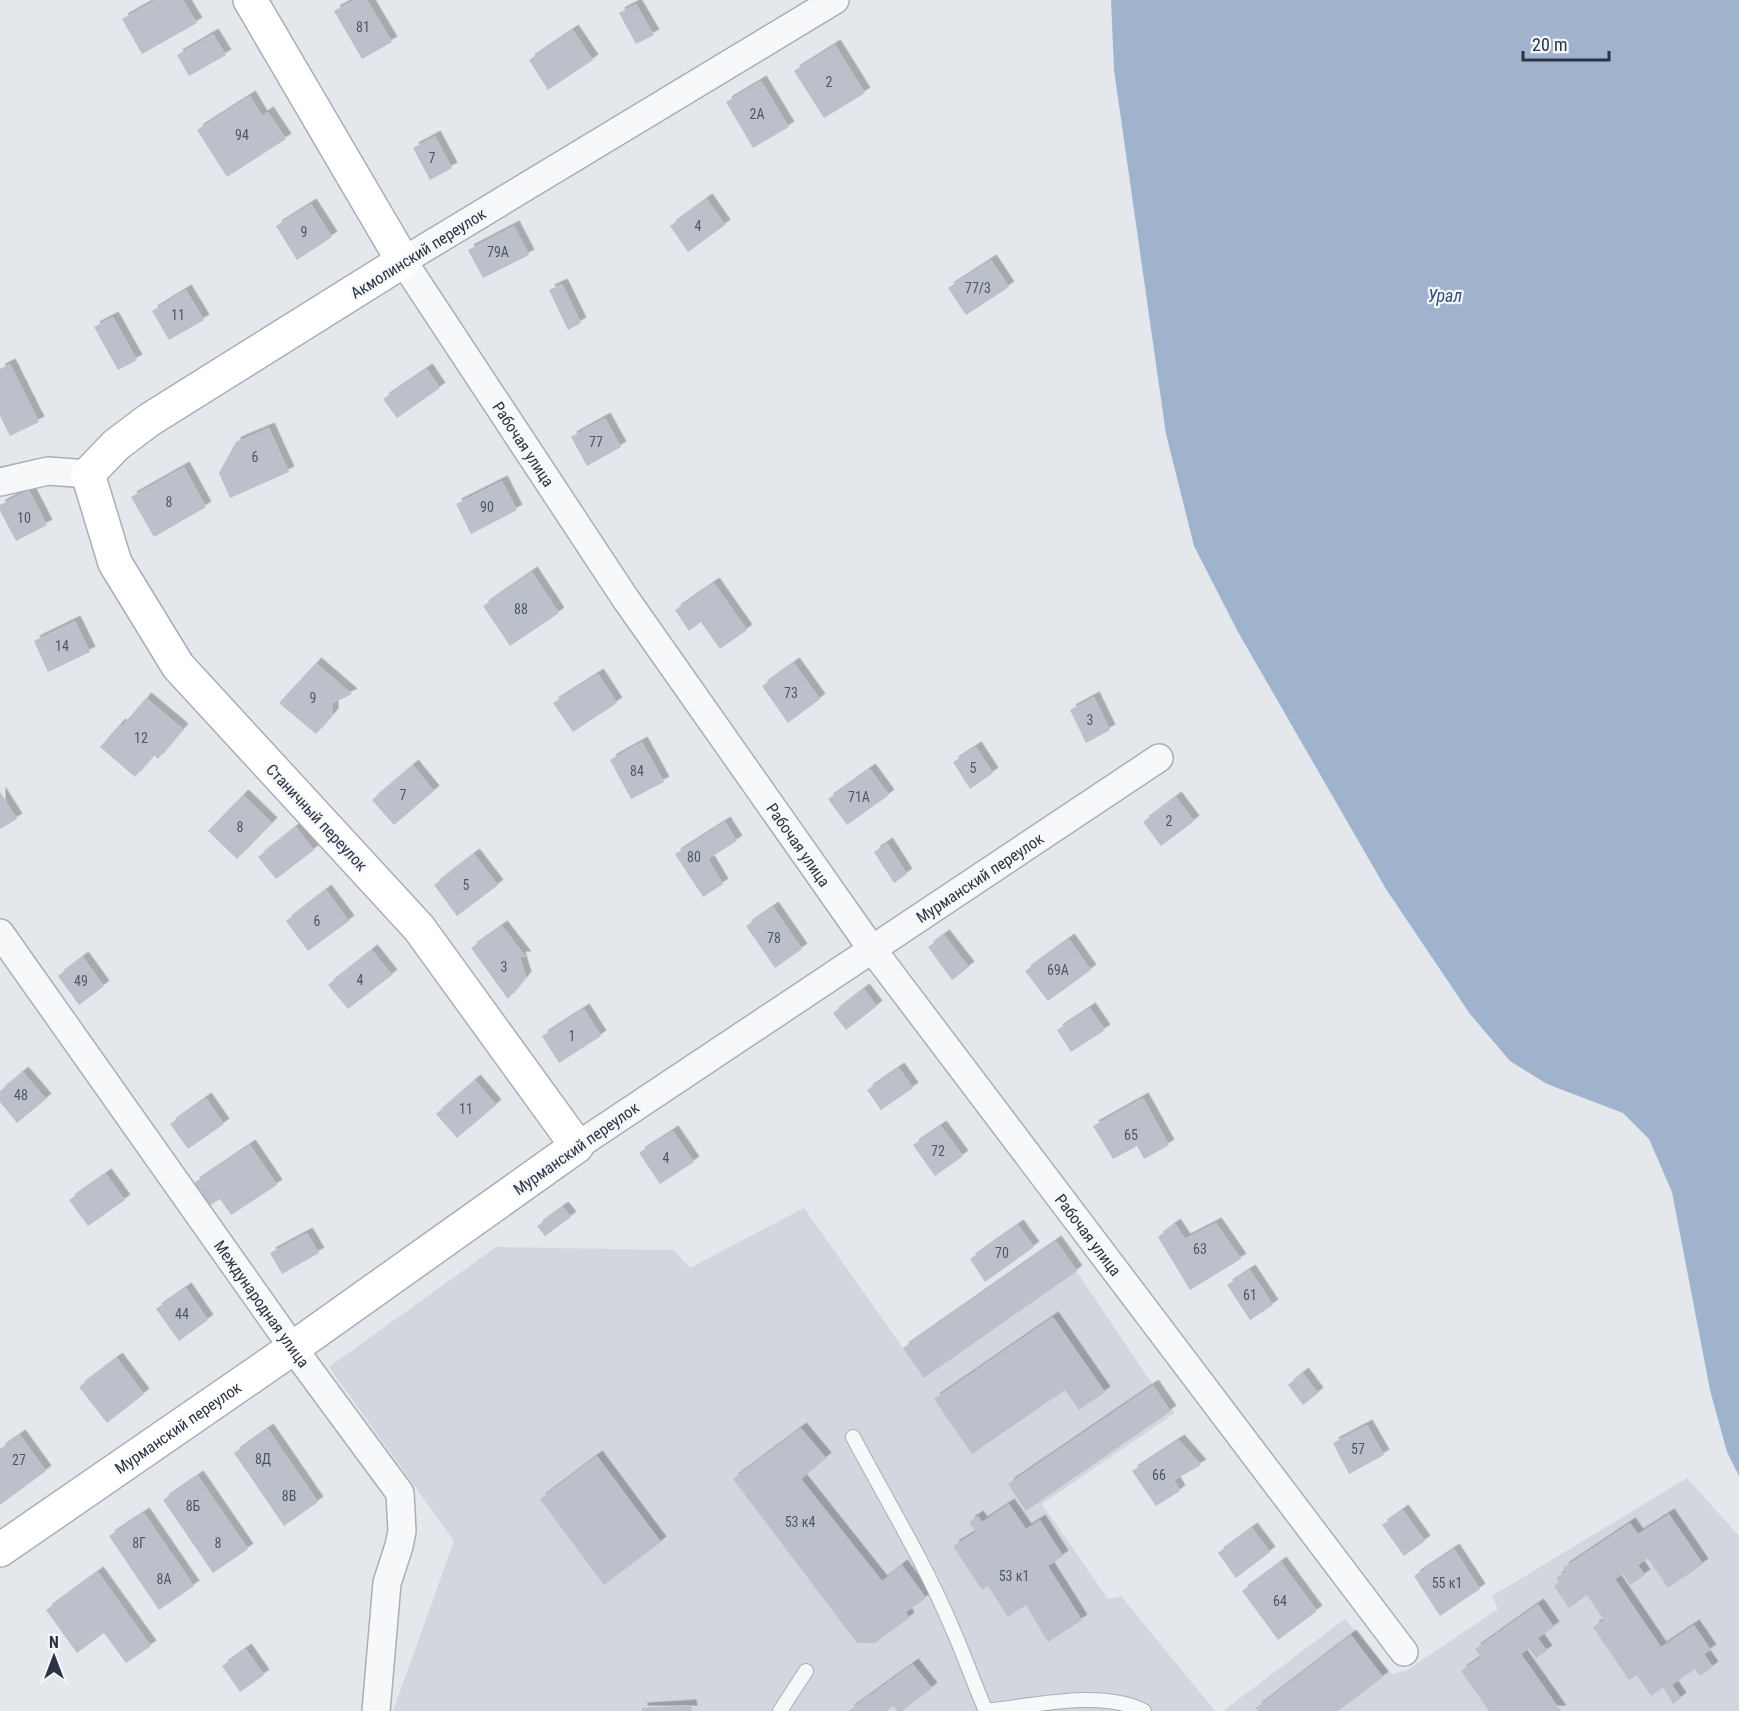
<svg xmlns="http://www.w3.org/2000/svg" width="1739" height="1711" viewBox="0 0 1739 1711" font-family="'Roboto Condensed',sans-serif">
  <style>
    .built { fill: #d2d6de }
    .water { fill: #9fb4cc }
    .building { fill: #bbc0ca; filter: url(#shadow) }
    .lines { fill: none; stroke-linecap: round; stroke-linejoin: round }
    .lane-casing { stroke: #a9aeb7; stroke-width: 16 }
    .street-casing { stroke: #a9aeb7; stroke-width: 30 }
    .secondary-casing { stroke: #a9aeb7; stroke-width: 36 }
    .lane { stroke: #f7f8fa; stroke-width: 14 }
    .street { stroke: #f7f8fa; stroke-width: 27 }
    .secondary { stroke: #fff; stroke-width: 33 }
    .labels { text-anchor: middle; stroke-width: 4.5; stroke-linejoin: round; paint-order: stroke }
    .number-label { font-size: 14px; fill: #4f5766 }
    .street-label { font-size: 16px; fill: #2b3445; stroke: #f4f6f9 }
    .water-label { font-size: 18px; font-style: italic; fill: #34527a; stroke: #f4f6f9 }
  </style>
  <defs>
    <filter id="shadow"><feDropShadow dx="5.5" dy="-5.5" stdDeviation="0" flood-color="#0004"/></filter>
  </defs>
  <rect width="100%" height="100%" fill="#e4e7ec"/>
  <!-- built -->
  <g class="built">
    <path d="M 804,1208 L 903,1348 L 1056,1241 L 1153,1385 L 1175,1413 L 1042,1504 L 1108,1599 L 1121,1596 L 1215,1711 L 393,1711 L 454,1541 L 329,1367 L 496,1247 L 674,1250 L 690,1268 Z"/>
    <path d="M 1687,1478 L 1739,1536 L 1739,1711 L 1223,1711 L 1345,1619 L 1392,1674 L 1407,1670 L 1498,1609 L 1492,1596 Z"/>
  </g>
  <!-- water -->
  <path class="water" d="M 1111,0 L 1739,0 L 1739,1476 L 1727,1452 L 1710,1390 L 1672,1192 L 1649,1139 L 1623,1113 L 1547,1084 L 1510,1061 L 1470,1014 L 1386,889 L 1238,632 L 1194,546 L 1166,434 L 1114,70 Z"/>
  <!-- building -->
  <g class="building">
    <path d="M 156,0 L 183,0 L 197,23 L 142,54 L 122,19 Z"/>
    <path d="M 354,0 L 367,0 L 392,42 L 362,59 L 334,11 Z"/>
    <path d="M 636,4 L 654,35 L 636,44 L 619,13 Z"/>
    <path d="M 573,30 L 593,60 L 548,90 L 529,60 Z"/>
    <path d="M 213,34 L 226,55 L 189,76 L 177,55 Z"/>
    <path d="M 835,45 L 865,93 L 824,118 L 794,71 Z"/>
    <path d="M 761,81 L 789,127 L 753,148 L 726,102 Z"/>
    <path d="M 250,96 L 262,116 L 268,112 L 286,139 L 227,177 L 197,130 Z"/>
    <path d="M 435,136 L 452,168 L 430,180 L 413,148 Z"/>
    <path d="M 707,199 L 725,225 L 688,252 L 670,226 Z"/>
    <path d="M 311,204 L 332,237 L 297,260 L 276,226 Z"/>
    <path d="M 514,226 L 529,255 L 483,278 L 468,250 Z"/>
    <path d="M 991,260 L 1009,287 L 966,315 L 948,288 Z"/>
    <path d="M 562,284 L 581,323 L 568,330 L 549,290 Z"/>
    <path d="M 186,290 L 204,320 L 169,340 L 152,311 Z"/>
    <path d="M 113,317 L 137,360 L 118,370 L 94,327 Z"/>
    <path d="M 10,364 L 39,422 L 10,436 L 0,416 L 0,369 Z"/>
    <path d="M 427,369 L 440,388 L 397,418 L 383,399 Z"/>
    <path d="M 605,418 L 621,447 L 587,466 L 571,437 Z"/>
    <path d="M 269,428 L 289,472 L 230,498 L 219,473 L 236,442 Z"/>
    <path d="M 184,467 L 206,507 L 154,537 L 131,497 Z"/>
    <path d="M 502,481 L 517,510 L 471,534 L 456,504 Z"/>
    <path d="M 29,490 L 47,525 L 16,541 L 0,511 L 0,505 Z"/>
    <path d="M 532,572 L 559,613 L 510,646 L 483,606 Z"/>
    <path d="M 714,583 L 747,630 L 720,649 L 701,622 L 689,631 L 675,610 Z"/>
    <path d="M 75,621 L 90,652 L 48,672 L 34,641 Z"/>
    <path d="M 316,663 L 352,694 L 333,703 L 333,714 L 316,734 L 279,703 Z"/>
    <path d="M 794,663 L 820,699 L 788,723 L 762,686 Z"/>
    <path d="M 598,674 L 617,703 L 573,732 L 553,703 Z"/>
    <path d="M 1094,697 L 1110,730 L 1086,743 L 1070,710 Z"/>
    <path d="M 146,698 L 183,729 L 158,759 L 154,755 L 135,777 L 100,747 L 120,724 L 122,726 Z"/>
    <path d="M 642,742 L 664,782 L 631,799 L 610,760 Z"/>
    <path d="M 976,747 L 993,773 L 970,789 L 953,762 Z"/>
    <path d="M 413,765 L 434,791 L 394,825 L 372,800 Z"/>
    <path d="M 870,769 L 889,795 L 847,825 L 828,799 Z"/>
    <path d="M 0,792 L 17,819 L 0,829 Z"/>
    <path d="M 243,795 L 272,823 L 237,859 L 208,831 Z"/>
    <path d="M 1176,797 L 1194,821 L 1161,846 L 1143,822 Z"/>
    <path d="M 725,822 L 737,841 L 708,859 L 723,884 L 703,897 L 675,854 Z"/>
    <path d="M 296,827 L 314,850 L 276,879 L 258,857 Z"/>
    <path d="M 887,843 L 907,874 L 894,883 L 874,852 Z"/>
    <path d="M 474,854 L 498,885 L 457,916 L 434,885 Z"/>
    <path d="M 326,890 L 349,921 L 308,951 L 286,921 Z"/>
    <path d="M 773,907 L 802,949 L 775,968 L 746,926 Z"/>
    <path d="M 502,926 L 526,957 L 520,957 L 526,977 L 508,999 L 471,948 Z"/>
    <path d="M 944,935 L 969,967 L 952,980 L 928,947 Z"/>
    <path d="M 1069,939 L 1091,970 L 1048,1001 L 1025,971 Z"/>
    <path d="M 372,950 L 392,975 L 348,1009 L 328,985 Z"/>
    <path d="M 83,957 L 104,986 L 79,1005 L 58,976 Z"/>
    <path d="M 864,989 L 877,1006 L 846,1030 L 833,1013 Z"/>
    <path d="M 1090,1008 L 1105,1030 L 1071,1052 L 1057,1030 Z"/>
    <path d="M 584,1009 L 601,1036 L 559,1063 L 542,1036 Z"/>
    <path d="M 899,1068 L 913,1088 L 881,1110 L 867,1090 Z"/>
    <path d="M 23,1072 L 46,1099 L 17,1123 L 0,1102 L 0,1091 Z"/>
    <path d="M 475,1080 L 496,1105 L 457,1138 L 436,1114 Z"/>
    <path d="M 206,1098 L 224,1124 L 188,1149 L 170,1124 Z"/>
    <path d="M 1143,1098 L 1169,1145 L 1144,1159 L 1137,1146 L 1113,1159 L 1093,1126 Z"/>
    <path d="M 941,1126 L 963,1156 L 935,1176 L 913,1145 Z"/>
    <path d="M 673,1131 L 694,1162 L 660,1184 L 639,1153 Z"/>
    <path d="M 250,1145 L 277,1185 L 231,1215 L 220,1199 L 209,1206 L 194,1183 Z"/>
    <path d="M 106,1174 L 125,1200 L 88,1226 L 69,1200 Z"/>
    <path d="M 563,1207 L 571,1217 L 545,1236 L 537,1226 Z"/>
    <path d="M 1216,1223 L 1241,1259 L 1190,1290 L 1158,1237 L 1175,1224 L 1185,1239 Z"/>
    <path d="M 1018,1225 L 1034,1247 L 985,1282 L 970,1259 Z"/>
    <path d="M 307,1233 L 319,1253 L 282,1274 L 270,1253 Z"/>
    <path d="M 1056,1241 L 1077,1271 L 924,1378 L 903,1348 Z"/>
    <path d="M 1250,1270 L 1273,1305 L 1250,1320 L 1227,1285 Z"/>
    <path d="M 186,1288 L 208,1320 L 179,1341 L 156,1309 Z"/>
    <path d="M 1053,1317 L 1105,1392 L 1079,1410 L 1065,1390 L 972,1454 L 934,1399 Z"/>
    <path d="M 117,1358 L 144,1394 L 107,1423 L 79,1387 Z"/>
    <path d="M 1303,1373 L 1318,1393 L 1303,1405 L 1288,1385 Z"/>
    <path d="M 1153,1385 L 1171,1411 L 1026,1511 L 1008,1484 Z"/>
    <path d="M 1367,1425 L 1384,1455 L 1349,1474 L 1333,1443 Z"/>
    <path d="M 801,1428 L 826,1458 L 801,1479 L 882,1581 L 902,1565 L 926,1598 L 906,1612 L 909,1618 L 875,1643 L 857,1643 L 733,1479 Z"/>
    <path d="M 268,1429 L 318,1502 L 284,1526 L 234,1453 Z"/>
    <path d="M 20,1435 L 46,1471 L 0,1505 L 0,1449 Z"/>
    <path d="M 1179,1440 L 1201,1465 L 1174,1480 L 1180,1491 L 1156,1506 L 1132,1471 Z"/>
    <path d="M 597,1456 L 661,1542 L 604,1585 L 540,1499 Z"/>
    <path d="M 198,1476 L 248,1549 L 213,1573 L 163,1500 Z"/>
    <path d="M 1009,1504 L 1026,1529 L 1040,1520 L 1063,1556 L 1048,1566 L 1082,1620 L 1048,1642 L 1026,1605 L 1008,1617 L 988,1586 L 982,1590 L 953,1546 L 976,1532 L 969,1522 L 978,1516 L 982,1522 Z"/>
    <path d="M 1403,1510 L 1425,1541 L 1404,1556 L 1382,1525 Z"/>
    <path d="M 144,1513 L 194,1586 L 159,1610 L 109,1536 Z"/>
    <path d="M 1669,1514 L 1703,1564 L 1668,1588 L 1648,1558 L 1638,1565 L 1645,1575 L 1630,1585 L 1623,1574 L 1615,1579 L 1661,1647 L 1694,1625 L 1711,1650 L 1704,1654 L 1713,1667 L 1700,1676 L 1695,1669 L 1672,1685 L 1681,1698 L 1673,1704 L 1663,1687 L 1651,1696 L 1637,1675 L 1629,1680 L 1593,1627 L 1604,1620 L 1587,1595 L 1569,1608 L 1554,1586 L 1559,1582 L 1556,1578 L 1566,1571 L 1563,1568 L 1630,1523 L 1638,1534 Z"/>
    <path d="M 1252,1528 L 1270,1552 L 1236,1578 L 1218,1553 Z"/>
    <path d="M 1454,1549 L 1480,1589 L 1440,1616 L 1414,1576 Z"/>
    <path d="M 1281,1562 L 1317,1611 L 1278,1640 L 1242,1591 Z"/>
    <path d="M 98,1572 L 151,1646 L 126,1663 L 104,1633 L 77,1653 L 46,1610 Z"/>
    <path d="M 1538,1604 L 1554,1627 L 1538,1638 L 1547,1651 L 1536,1658 L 1529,1648 L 1521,1654 L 1561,1711 L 1489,1711 L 1461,1671 L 1481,1657 L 1475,1649 Z"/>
    <path d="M 1351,1635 L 1383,1677 L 1338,1711 L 1258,1711 L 1256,1708 Z"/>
    <path d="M 246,1649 L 264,1675 L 240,1692 L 222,1666 Z"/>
    <path d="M 913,1664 L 932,1688 L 902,1711 L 897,1711 L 893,1706 L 887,1711 L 848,1711 Z"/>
    <path d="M 691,1705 L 692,1711 L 642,1711 L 642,1708 Z"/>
  </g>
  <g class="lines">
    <!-- lane casing -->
    <g class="lane-casing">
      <g id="lane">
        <path d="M 853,1437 C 887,1501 925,1563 953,1630 C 965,1657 974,1684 986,1711"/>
        <path d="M 780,1711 L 806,1671"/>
        <path d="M 986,1711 C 1034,1706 1100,1689 1144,1711"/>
      </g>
    </g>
    <!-- street casing -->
    <g class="street-casing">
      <g id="street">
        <path id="s1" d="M 835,0 L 403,261 L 625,598 L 869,945 L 1404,1652"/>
        <path d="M 0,482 L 48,471 L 88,474"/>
        <path id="s2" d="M 0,933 L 293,1348 L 400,1493 L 402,1531 L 399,1546 L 387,1583 L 376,1711"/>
        <path id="s3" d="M 577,1146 L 1159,758"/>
      </g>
    </g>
    <!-- secondary casing -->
    <g class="secondary-casing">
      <g id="secondary">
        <path id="s4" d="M 0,1550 L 293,1348 L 577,1146 L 419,928 L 178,666 L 115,563 L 88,474 L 116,445 L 149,420 L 403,261 L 250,0"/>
      </g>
    </g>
    <!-- lane -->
    <use href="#lane" class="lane"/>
    <!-- street -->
    <use href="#street" class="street"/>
    <!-- secondary -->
    <use href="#secondary" class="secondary"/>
  </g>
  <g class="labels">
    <!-- number labels -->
    <g class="number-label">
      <text x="363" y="32">81</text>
      <text x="829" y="87">2</text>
      <text x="757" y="119">2А</text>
      <text x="242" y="140">94</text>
      <text x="432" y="163">7</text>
      <text x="698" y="231">4</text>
      <text x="304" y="237">9</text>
      <text x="498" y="257">79А</text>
      <text x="978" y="293">77/3</text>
      <text x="178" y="320">11</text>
      <text x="596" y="447">77</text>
      <text x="255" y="462">6</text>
      <text x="169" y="507">8</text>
      <text x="487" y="512">90</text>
      <text x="24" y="523">10</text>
      <text x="521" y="614">88</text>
      <text x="62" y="651">14</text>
      <text x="791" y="698">73</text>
      <text x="313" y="703">9</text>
      <text x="1090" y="725">3</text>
      <text x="141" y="743">12</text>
      <text x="973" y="773">5</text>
      <text x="637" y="776">84</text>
      <text x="403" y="800">7</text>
      <text x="859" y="802">71А</text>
      <text x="1169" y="826">2</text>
      <text x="240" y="832">8</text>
      <text x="694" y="862">80</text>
      <text x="466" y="890">5</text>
      <text x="317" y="926">6</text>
      <text x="774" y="943">78</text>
      <text x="504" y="972">3</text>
      <text x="1058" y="975">69А</text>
      <text x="360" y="985">4</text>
      <text x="81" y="986">49</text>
      <text x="572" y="1041">1</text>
      <text x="21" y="1100">48</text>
      <text x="466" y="1114">11</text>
      <text x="1131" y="1140">65</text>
      <text x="938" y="1156">72</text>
      <text x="666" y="1163">4</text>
      <text x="1200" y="1254">63</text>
      <text x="1002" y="1258">70</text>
      <text x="1250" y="1300">61</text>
      <text x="182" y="1319">44</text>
      <text x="1358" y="1454">57</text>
      <text x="263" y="1464">8Д</text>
      <text x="19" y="1465">27</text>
      <text x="1159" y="1480">66</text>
      <text x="289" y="1501">8В</text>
      <text x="193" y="1511">8Б</text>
      <text x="800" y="1527">53 к4</text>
      <text x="139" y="1548">8Г</text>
      <text x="218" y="1548">8</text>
      <text x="1014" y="1581">53 к1</text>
      <text x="164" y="1584">8А</text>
      <text x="1447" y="1588">55 к1</text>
      <text x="1280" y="1606">64</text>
    </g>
    <!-- street labels -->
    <g class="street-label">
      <text transform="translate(418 253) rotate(-32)" y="6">Акмолинский переулок</text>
      <text dy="6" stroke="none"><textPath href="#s1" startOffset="724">Рабочая улица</textPath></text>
      <text transform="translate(317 817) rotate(47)" y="6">Станичный переулок</text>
      <text dy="6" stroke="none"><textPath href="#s1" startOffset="1210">Рабочая улица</textPath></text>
      <text dy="6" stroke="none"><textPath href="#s3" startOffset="484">Мурманский переулок</textPath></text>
      <text transform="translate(576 1148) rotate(-35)" y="6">Мурманский переулок</text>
      <text dy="6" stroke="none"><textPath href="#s1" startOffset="1696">Рабочая улица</textPath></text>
      <text dy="6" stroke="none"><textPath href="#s2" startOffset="454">Международная улица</textPath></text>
      <text dy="6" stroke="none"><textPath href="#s4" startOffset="216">Мурманский переулок</textPath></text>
    </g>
    <!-- water labels -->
    <g class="water-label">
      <text x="1445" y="302">Урал</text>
    </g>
  </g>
  <!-- north arrow -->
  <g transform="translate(54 1657)" stroke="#f4f6f9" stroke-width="4.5" paint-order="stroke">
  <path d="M0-4.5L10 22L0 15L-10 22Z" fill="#2b3445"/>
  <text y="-9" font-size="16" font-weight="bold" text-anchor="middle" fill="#2b3445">N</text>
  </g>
  <!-- scale -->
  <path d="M1523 51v9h86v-9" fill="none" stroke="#2b3445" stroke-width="3"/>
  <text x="1532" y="51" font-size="18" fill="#2b3445" stroke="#f4f6f9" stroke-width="4.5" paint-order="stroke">20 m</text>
</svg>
